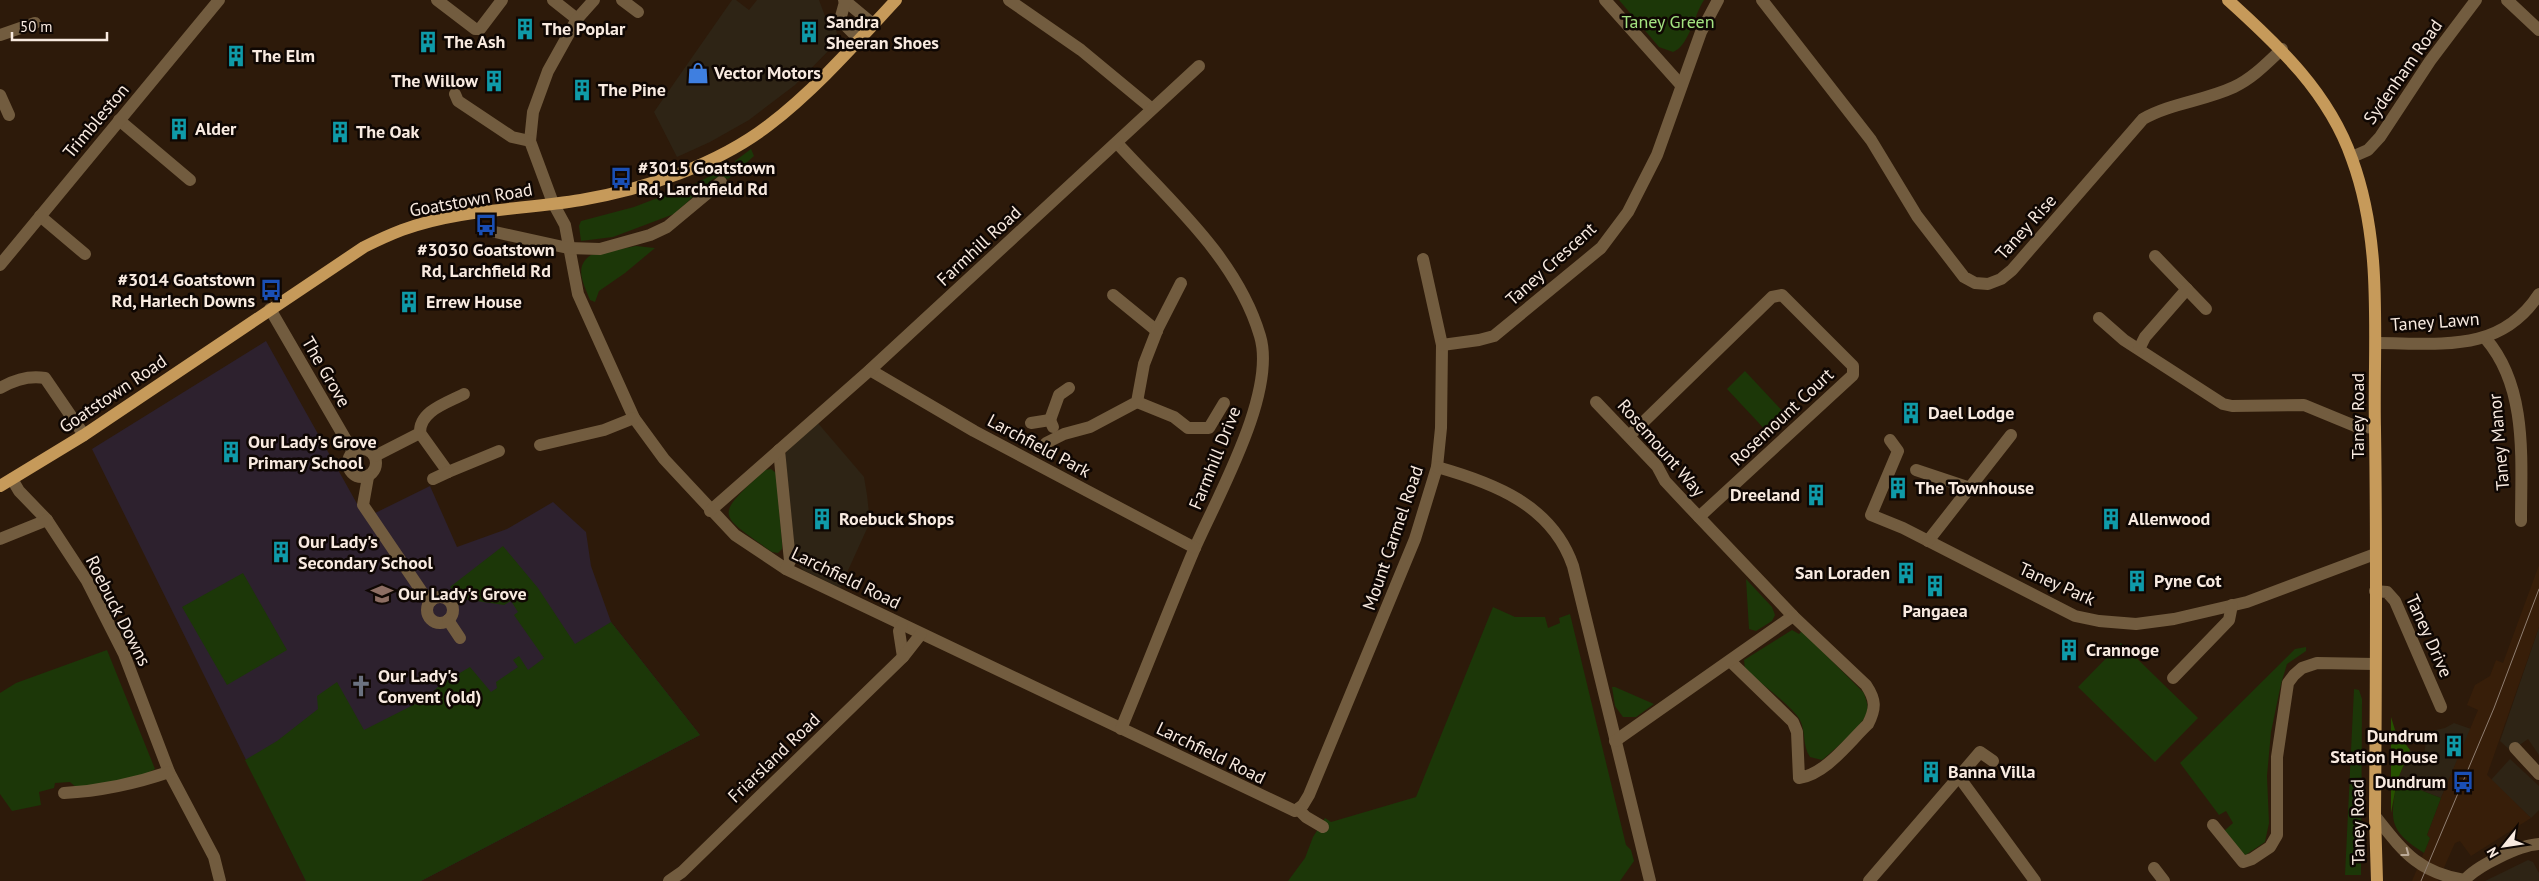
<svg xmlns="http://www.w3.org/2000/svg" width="2539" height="881" viewBox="0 0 2539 881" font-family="'PT Sans',sans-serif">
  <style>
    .commercial { fill: #2e2415 }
    .built { fill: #371e09 }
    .education { fill: #2d212e }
    .green { fill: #1c3708 }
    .forest { fill: #265100 }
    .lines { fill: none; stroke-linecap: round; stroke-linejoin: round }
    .minor { stroke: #725c3f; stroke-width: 12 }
    .major { stroke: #c69a5a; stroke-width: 12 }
    .tram { stroke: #907f72; stroke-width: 1 }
    .oneway { stroke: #bcaa98 }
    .labels { text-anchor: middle; stroke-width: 5; stroke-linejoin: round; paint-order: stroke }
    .poi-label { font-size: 18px; font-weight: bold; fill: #f8eae0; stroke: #0f0703; text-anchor: start }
    .park-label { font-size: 18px; fill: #a3e280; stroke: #0f0703 }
    .street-label { font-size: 18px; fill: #f8eae0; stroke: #0f0703 }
  </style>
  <rect width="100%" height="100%" fill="#2d1a0a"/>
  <!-- commercial -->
  <g class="commercial">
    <path d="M 732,0 L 736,0 L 749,10 L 757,0 L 819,0 L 825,16 L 836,30 L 838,37 L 831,48 L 795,85 L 749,120 L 710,142 L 677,157 L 654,112 Z"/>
    <path d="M 817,422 L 864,477 L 867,495 L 870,522 L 840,588 L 803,570 L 798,564 L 795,553 L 785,455 L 788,448 Z"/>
    <path d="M 2539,627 L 2539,755 L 2528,739 L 2511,751 L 2500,741 Z"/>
    <path d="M 2454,723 L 2471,729 L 2441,798 L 2397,781 L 2410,750 L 2424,756 L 2427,732 L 2445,728 Z"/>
    <path d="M 2510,759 L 2539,786 L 2539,810 L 2531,818 L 2491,780 Z"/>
    <path d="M 2528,860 L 2533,862 L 2539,873 L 2539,881 L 2485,881 Z"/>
  </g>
  <!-- built -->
  <path class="built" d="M 2539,565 L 2539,627 L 2487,775 L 2531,818 L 2471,856 L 2460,841 L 2455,843 L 2438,881 L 2412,881 L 2430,838 L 2427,835 L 2441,798 L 2478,710 L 2467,705 L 2475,685 L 2490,676 L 2496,660 L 2503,663 Z"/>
  <!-- education -->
  <path class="education" d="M 266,341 L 365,518 L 430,486 L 457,547 L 507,529 L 553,502 L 586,532 L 591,566 L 611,622 L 700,735 L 421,881 L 306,881 L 92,449 Z"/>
  <!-- green -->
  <g class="green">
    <path d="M 1619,0 L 1704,0 C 1694,15 1689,46 1673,52 L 1659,47 Z"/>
    <path d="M 751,149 L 754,156 L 728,179 L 721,177 L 713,179 L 674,214 L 613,237 L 581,241 L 579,226 L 581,221 L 634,207 L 694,184 L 731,166 L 736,163 L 735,161 Z"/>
    <path d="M 636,246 L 655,248 L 625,273 L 599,291 L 595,302 L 590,300 C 584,284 573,267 591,255 Z"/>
    <path d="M 1745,371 L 1788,417 L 1770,435 L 1727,389 Z"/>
    <path d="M 771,469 L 776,473 L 782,543 L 782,549 L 778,553 L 772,552 C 717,513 714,517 765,470 Z"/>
    <path d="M 503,546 L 538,588 L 575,644 L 611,622 L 700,735 L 421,881 L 306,881 L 245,760 L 277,741 L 318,709 L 317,696 L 337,682 L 364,730 L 425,699 L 441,684 L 470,667 L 491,692 L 497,688 L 496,682 L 518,667 L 513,660 L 519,656 L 528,670 L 544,658 L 514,615 L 518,612 L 511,601 L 504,605 L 463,599 L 450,587 Z"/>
    <path d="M 243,573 L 287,650 L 227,685 L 182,607 Z"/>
    <path d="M 1746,579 L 1772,607 L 1775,615 L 1772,621 L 1756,631 L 1749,629 Z"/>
    <path d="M 1493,607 L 1515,617 L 1545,617 L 1548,628 L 1560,623 L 1559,618 L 1570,614 L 1626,845 L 1631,850 L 1634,861 L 1620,881 L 1288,881 L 1305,858 L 1313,837 L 1325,818 L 1331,822 L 1416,797 Z"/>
    <path d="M 1792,630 L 1799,634 L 1802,631 L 1864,693 C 1866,700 1869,706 1867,713 C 1862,726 1833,751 1822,760 L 1810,757 C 1802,745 1806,732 1800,720 C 1794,708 1757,680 1745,670 L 1744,660 Z"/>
    <path d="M 2121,643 L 2198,718 L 2155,762 L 2078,687 Z"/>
    <path d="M 2306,647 L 2306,651 L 2287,664 L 2281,684 L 2271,732 L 2267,776 L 2269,823 L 2265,842 L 2244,856 L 2224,831 L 2233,823 L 2226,811 L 2219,815 L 2180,763 L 2295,649 Z"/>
    <path d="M 107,650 L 155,769 L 134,781 L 77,788 L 70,782 L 55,783 L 54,788 L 39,792 L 41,805 L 12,811 L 0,794 L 0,693 L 16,683 Z"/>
    <path d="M 1612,687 L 1615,687 L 1654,704 L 1636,717 L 1623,717 L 1615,706 Z"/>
    <path d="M 2354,689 L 2359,690 L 2362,699 L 2361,875 L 2345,875 Z"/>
    <path d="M 2397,781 L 2441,798 L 2427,835 L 2430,838 L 2424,853 C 2388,830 2390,820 2397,781 Z"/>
  </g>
  <!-- forest -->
  <path class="forest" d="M 2391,717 L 2395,730 L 2410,750 L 2397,781 L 2391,813 Z"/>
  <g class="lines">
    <!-- minor -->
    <g class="minor">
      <path d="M 437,0 L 475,29 L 480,29 L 502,0"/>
      <path d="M 553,0 L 577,19"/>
      <path d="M 594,0 L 577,19 L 548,71 L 533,112 L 530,141 L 553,203 L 565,225 L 578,294 L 634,418 L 664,459 L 735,535 L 786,569 L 1295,811 L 1303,805 L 1309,795 L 1415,539 L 1437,467 L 1441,428 L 1442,345 L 1423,259"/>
      <path d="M 622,0 L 638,12"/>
      <path d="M 844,0 L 873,24"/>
      <path d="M 1009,0 L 1081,50 L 1151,108"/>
      <path d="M 1605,0 L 1681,85"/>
      <path d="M 1762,0 L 1871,140 L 1917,216 L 1964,277 L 1975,283 L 1988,284 L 2001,279 L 2012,270 L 2143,119 C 2171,103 2204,101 2234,87 C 2253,78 2267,63 2282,49"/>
      <path d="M 2507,0 L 2539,30"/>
      <path d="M 845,2 L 840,20 L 859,39"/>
      <path d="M 0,35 L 35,23"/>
      <path d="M 455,94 L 458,101 L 512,137 L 530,141"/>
      <path d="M 0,95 L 9,115"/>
      <path d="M 119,120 L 190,180"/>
      <path d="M 1117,143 C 1170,201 1237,258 1260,336 C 1277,393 1217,497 1194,550 C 1169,609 1146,669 1121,729"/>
      <path d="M 2352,157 L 2368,150 L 2380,137 L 2430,61 L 2476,0"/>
      <path d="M 40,216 L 85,254"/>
      <path d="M 495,232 L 568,248 L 600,249 L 650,235 L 667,227 L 721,182"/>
      <path d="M 2155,256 L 2206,309"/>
      <path d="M 0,265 L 219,0"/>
      <path d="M 1113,295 L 1157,331"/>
      <path d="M 270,309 L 353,452"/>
      <path d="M 2099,318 L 2124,340 L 2223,404 L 2232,406 L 2304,405 L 2355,426 L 2375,428"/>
      <path d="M 2486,339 C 2528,388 2521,460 2521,521"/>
      <path d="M 2376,343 C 2440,343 2500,354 2539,294"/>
      <path d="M 1442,345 L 1479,340 L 1494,336 L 1601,248 L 1628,212 L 1657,155 L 1701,32 L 1718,0"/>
      <path d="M 2139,349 L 2145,337 L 2187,289"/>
      <path d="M 870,370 L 974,431 L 1195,548"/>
      <path d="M 0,388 C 14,380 28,375 45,378 L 84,435"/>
      <path d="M 1137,402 L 1174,417 L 1188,428 L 1209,428 L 1224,403"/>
      <path d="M 1596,402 L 1657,466 L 1665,481 L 1679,496 L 1793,616 L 1866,685 C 1876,700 1876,708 1868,724 C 1848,743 1826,774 1799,778 L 1797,732 L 1793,722 L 1730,661"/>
      <path d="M 1050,420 L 1059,395 L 1069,388"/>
      <path d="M 1031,423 L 1050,420 L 1053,427"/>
      <path d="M 420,433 L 448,472 L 499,451"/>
      <path d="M 1629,436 L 1772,297 L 1782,295 L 1853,366 L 1853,375 L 1699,517"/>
      <path d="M 1890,440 L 1898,451 L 1871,515 L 1903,528 L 2075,616 L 2099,621 L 2136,624 L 2174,619 L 2247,602 L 2375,554"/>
      <path d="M 1046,443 L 1064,434 L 1090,427 L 1137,402 L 1144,364 L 1158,328 L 1181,283"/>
      <path d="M 540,445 L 604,430 L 634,418"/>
      <circle cx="362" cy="463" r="14"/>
      <path d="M 779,450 L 790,561 L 786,569"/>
      <path d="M 375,456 L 420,433 C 419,411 447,403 464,394"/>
      <path d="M 1437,467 C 1494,483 1552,505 1573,566 L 1650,881"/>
      <path d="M 1916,470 L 1970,488"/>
      <path d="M 368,477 L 363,505 L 422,592 L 431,601"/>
      <path d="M 12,479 L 19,491 L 47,520 L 87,581 L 124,654 L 169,772 L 214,857 L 220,881"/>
      <path d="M 433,479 L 448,472"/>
      <path d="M 710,511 L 870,370 L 1199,66"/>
      <path d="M 0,539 L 47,520"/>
      <path d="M 1928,541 L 2011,435"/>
      <path d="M 2375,591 L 2387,592 L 2395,601 L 2441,707"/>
      <circle cx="440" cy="610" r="13"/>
      <path d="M 448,620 L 460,638"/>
      <path d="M 902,625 L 899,631 L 903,657"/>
      <path d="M 2173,678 L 2229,620 L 2232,605"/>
      <path d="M 1615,741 L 1793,616"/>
      <path d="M 2515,748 L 2539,774"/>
      <path d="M 1959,777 L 2035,881"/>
      <path d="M 64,793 C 101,791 134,784 169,772"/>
      <path d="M 1298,809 L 1306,817 L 1323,827"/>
      <path d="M 2375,816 C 2403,851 2417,872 2464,880"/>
      <path d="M 2213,825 L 2243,862 L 2252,859 L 2270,847 L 2277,835 L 2277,757 L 2288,683 L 2294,675 L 2302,668 L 2317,663 L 2375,664"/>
      <path d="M 2154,868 L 2164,881"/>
      <path d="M 669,881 L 682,872 L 903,657 L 921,634"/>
      <path d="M 1869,881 L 1980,752 L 1993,761"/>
      <path d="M 2464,881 C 2476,866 2520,845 2539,844"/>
    </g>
    <!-- major -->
    <g class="major">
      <path d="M 2228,0 C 2279,46 2329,93 2352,159 C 2384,246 2373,338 2375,430 C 2377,558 2376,687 2375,816 L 2377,881"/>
      <path d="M 0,486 L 84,435 L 364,247 C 376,241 389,235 402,230 C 459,209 521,210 581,200 C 645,189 717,165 769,125 C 816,89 856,43 896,0"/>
    </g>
    <!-- tram -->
    <path class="tram" d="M 2421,881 L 2494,708 L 2539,589"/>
  </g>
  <!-- one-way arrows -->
  <defs><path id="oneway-chevron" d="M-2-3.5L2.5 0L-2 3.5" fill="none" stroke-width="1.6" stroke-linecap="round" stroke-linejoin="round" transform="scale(1.25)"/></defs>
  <use class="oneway" href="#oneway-chevron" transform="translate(2406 853) rotate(37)"/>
  <!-- icons -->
  <defs>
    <g id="building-bare" transform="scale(1.725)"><path d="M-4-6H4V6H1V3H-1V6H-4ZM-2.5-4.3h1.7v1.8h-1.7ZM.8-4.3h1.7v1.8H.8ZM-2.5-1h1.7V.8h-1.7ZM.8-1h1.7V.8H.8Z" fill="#0f9aa8" stroke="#0f0703" stroke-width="2.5" paint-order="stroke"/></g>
    <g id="shop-bare" transform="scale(1.725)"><path d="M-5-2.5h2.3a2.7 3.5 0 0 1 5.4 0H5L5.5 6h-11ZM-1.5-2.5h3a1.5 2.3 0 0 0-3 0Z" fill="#3f7fe0" stroke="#0f0703" stroke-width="2.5" paint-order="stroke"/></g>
    <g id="bus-bare" transform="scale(1.725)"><path d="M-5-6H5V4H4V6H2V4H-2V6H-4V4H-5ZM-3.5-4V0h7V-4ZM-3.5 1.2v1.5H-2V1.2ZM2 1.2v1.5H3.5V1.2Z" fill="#1a4fb4" stroke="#0f0703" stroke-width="2.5" paint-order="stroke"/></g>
    <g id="school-bare" transform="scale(1.725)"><path d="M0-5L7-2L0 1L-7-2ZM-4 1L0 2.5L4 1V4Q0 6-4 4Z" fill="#8d6e63" stroke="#0f0703" stroke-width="2.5" paint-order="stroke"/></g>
    <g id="church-bare" transform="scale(1.725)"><path d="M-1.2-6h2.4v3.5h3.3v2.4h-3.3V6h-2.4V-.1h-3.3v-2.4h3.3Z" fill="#6b7280" stroke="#0f0703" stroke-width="2.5" paint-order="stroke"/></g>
  </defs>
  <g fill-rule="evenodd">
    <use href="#building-bare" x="525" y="29"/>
    <use href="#building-bare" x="809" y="32"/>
    <use href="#building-bare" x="428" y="42"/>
    <use href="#building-bare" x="236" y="56"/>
    <use href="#shop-bare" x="698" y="73"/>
    <use href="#building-bare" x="494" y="81"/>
    <use href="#building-bare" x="582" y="90"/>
    <use href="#building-bare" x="179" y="129"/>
    <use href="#building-bare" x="340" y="132"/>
    <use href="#bus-bare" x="621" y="178"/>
    <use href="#bus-bare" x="486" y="225"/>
    <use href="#bus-bare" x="271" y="290"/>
    <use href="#building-bare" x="409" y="302"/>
    <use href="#building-bare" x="1911" y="413"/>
    <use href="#building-bare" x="231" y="452"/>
    <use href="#building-bare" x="1898" y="488"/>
    <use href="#building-bare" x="1816" y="495"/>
    <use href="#building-bare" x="822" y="519"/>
    <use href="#building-bare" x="2111" y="519"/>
    <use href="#building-bare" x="281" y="552"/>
    <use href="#building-bare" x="1906" y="573"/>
    <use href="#building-bare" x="2137" y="581"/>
    <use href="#building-bare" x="1935" y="586"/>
    <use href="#school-bare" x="382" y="594"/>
    <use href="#building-bare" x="2069" y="650"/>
    <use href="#church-bare" x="361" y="686"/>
    <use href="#building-bare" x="2454" y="746"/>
    <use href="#building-bare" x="1931" y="772"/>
    <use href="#bus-bare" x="2463" y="782"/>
  </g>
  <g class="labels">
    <!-- poi labels -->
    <g class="poi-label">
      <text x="826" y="28">Sandra<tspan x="826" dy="21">Sheeran Shoes</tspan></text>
      <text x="542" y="35">The Poplar</text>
      <text x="444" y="48">The Ash</text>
      <text x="252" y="62">The Elm</text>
      <text x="714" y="79">Vector Motors</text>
      <text x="478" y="87" text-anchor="end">The Willow</text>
      <text x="598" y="96">The Pine</text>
      <text x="195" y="135">Alder</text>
      <text x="356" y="138">The Oak</text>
      <text x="638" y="174">#3015 Goatstown<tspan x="638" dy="21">Rd, Larchfield Rd</tspan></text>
      <text x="486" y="256" text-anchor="middle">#3030 Goatstown<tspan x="486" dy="21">Rd, Larchfield Rd</tspan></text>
      <text x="255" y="286" text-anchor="end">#3014 Goatstown<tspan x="255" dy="21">Rd, Harlech Downs</tspan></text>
      <text x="426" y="308">Errew House</text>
      <text x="1928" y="419">Dael Lodge</text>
      <text x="248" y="448">Our Lady's Grove<tspan x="248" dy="21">Primary School</tspan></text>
      <text x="1915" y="494">The Townhouse</text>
      <text x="1800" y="501" text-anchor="end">Dreeland</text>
      <text x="839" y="525">Roebuck Shops</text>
      <text x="2128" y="525">Allenwood</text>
      <text x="298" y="548">Our Lady's<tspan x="298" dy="21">Secondary School</tspan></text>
      <text x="1890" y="579" text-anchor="end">San Loraden</text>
      <text x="2154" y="587">Pyne Cot</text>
      <text x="398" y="600">Our Lady's Grove</text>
      <text x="1935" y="617" text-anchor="middle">Pangaea</text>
      <text x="2086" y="656">Crannoge</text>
      <text x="378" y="682">Our Lady's<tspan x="378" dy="21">Convent (old)</tspan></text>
      <text x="2438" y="742" text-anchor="end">Dundrum<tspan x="2438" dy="21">Station House</tspan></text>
      <text x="1948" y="778">Banna Villa</text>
      <text x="2446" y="788" text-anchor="end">Dundrum</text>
    </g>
    <!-- park labels -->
    <g class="park-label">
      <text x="1668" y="28">Taney Green</text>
    </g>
    <!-- street labels -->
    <g class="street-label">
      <text transform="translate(2403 72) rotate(-55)" y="6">Sydenham Road</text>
      <text transform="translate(96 121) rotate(-50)" y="6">Trimbleston</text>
      <text transform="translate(471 200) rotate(-10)" y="6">Goatstown Road</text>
      <text transform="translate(2026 227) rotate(-48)" y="6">Taney Rise</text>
      <text transform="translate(979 246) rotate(-43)" y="6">Farmhill Road</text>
      <text transform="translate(1551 264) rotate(-42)" y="6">Taney Crescent</text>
      <text transform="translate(2435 322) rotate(-4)" y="6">Taney Lawn</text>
      <text transform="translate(326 372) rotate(60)" y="6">The Grove</text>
      <text transform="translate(113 394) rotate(-34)" y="6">Goatstown Road</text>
      <text transform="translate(2358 416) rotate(-90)" y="6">Taney Road</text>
      <text transform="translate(1782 417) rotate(-43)" y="6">Rosemount Court</text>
      <text transform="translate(2499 442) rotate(-95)" y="6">Taney Manor</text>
      <text transform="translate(1039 446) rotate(28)" y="6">Larchfield Park</text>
      <text transform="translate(1661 448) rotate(49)" y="6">Rosemount Way</text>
      <text transform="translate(1215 458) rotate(-68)" y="6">Farmhill Drive</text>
      <text transform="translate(1393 538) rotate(-71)" y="6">Mount Carmel Road</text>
      <text transform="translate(846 578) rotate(26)" y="6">Larchfield Road</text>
      <text transform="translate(2057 584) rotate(24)" y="6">Taney Park</text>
      <text transform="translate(118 611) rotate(63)" y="6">Roebuck Downs</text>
      <text transform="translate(2429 636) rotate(66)" y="6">Taney Drive</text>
      <text transform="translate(1211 753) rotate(26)" y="6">Larchfield Road</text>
      <text transform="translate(774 758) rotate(-44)" y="6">Friarsland Road</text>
      <text transform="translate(2358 822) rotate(-91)" y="6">Taney Road</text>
    </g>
  </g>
  <!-- north arrow -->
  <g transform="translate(2504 846) rotate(240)" stroke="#0f0703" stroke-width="4" paint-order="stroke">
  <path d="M0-4L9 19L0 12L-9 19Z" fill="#f8eae0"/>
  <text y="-8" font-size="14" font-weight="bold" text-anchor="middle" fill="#f8eae0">N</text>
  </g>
  <!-- scale -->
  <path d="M12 32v8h95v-8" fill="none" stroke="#f8eae0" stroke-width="2.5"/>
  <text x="20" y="32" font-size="15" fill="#f8eae0" stroke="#0f0703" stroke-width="4" paint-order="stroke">50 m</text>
</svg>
